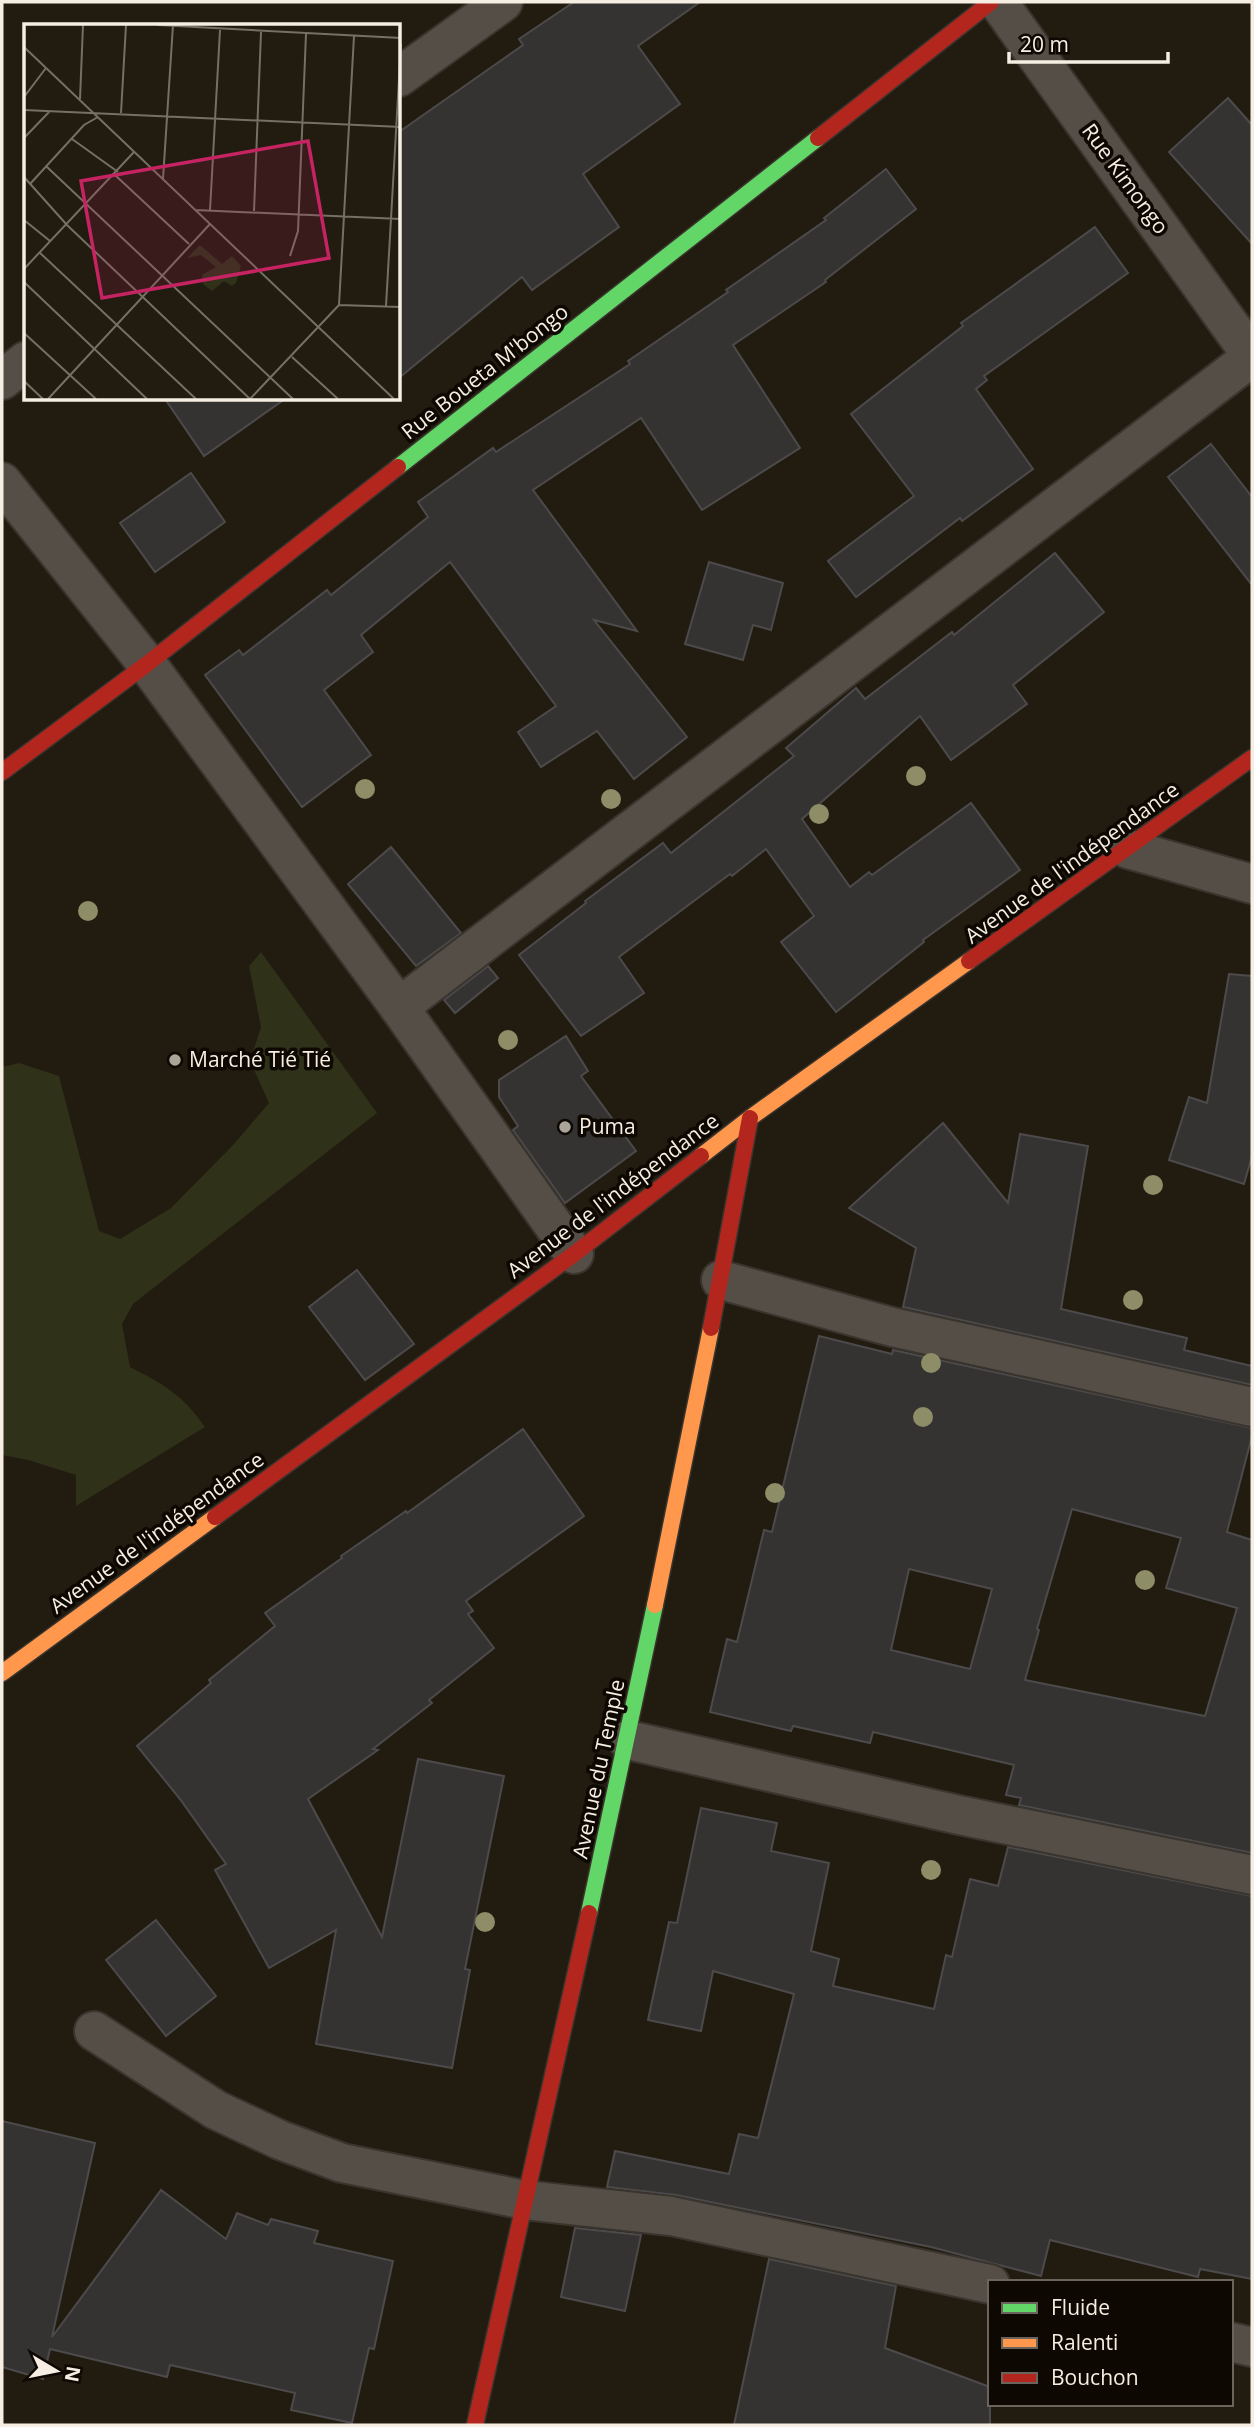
<svg xmlns="http://www.w3.org/2000/svg" width="1254" height="2427" viewBox="0 0 1254 2427" font-family="'Open Sans',sans-serif">
  <style>
    .green { fill: #303119 }
    .building { fill: #353332; stroke: #4c4a4a; stroke-width: 2; fill-rule: evenodd }
    .lines { fill: none; stroke-linecap: round; stroke-linejoin: round }
    .street-casing { stroke: #39342d; stroke-width: 42 }
    .fast-casing { stroke: #39342d; stroke-width: 19 }
    .slow-casing { stroke: #39342d; stroke-width: 19 }
    .jam-casing { stroke: #39342d; stroke-width: 19 }
    .street { stroke: #544e47; stroke-width: 38 }
    .fast { stroke: #63d668; stroke-width: 16 }
    .slow { stroke: #ff974d; stroke-width: 16 }
    .jam { stroke: #b3261e; stroke-width: 16 }
    .tree { fill: #8d8d67 }
    .poi-dot { fill: #aba498; stroke: #0d0802; stroke-width: 2.5 }
    .labels { text-anchor: middle; stroke-width: 7; stroke-linejoin: round; paint-order: stroke }
    .street-label { font-size: 21px; fill: #f6eee2; stroke: #0d0802 }
    .poi-label { font-size: 21px; fill: #f6eee2; stroke: #0d0802; text-anchor: start }
    .inset-road { fill: none; stroke: #766f64; stroke-width: 2 }
    .view { fill: #c52362; fill-opacity: 0.15; stroke: #c52362; stroke-width: 3.5 }
    .inset-edge { fill: none; stroke: #f6eee2; stroke-width: 3.5 }
  </style>
  <rect width="100%" height="100%" fill="#211b10"/>
  <!-- green -->
  <path class="green" d="M 261,952 L 377,1113 L 133,1304 L 122,1324 L 130,1367 C 162,1383 184,1396 205,1427 L 76,1506 L 76,1475 L 28,1460 L 2,1455 L 2,1067 L 19,1063 L 59,1076 L 99,1231 L 120,1239 L 171,1208 L 233,1145 L 269,1103 L 250,1061 L 261,1027 L 249,966 Z"/>
  <!-- building -->
  <g class="building">
    <path d="M 574,2 L 700,2 L 638,46 L 680,104 L 583,174 L 619,227 L 532,290 L 522,277 L 399,378 L 399,132 L 523,45 L 519,39 Z"/>
    <path d="M 1228,98 L 1252,125 L 1252,244 L 1169,152 Z"/>
    <path d="M 886,169 L 916,209 L 825,280 L 826,282 L 733,345 L 800,448 L 702,510 L 641,418 L 533,490 L 637,631 L 594,620 L 687,737 L 634,779 L 597,731 L 541,767 L 518,732 L 556,706 L 450,562 L 361,635 L 373,652 L 324,690 L 371,755 L 302,807 L 205,675 L 239,650 L 243,655 L 327,590 L 331,595 L 428,517 L 418,502 L 493,448 L 496,452 L 630,364 L 628,361 L 728,292 L 726,290 L 826,220 L 824,218 Z"/>
    <path d="M 1095,227 L 1128,273 L 984,376 L 987,380 L 976,389 L 1033,469 L 962,521 L 960,518 L 856,597 L 828,561 L 914,496 L 851,414 L 963,326 L 961,323 Z"/>
    <path d="M 165,399 L 285,399 L 204,456 Z"/>
    <path d="M 1211,444 L 1252,497 L 1252,585 L 1168,477 Z"/>
    <path d="M 191,473 L 225,522 L 155,572 L 120,523 Z"/>
    <path d="M 1055,553 L 1104,612 L 1013,685 L 1027,704 L 951,760 L 920,716 L 802,819 L 850,887 L 869,872 L 872,875 L 971,803 L 1020,870 L 923,940 L 924,942 L 836,1012 L 781,942 L 814,916 L 766,849 L 732,876 L 730,874 L 619,957 L 644,993 L 581,1036 L 519,955 L 586,903 L 585,901 L 663,843 L 671,853 L 794,756 L 786,748 L 856,688 L 865,699 L 952,632 L 954,635 Z"/>
    <path d="M 709,562 L 783,583 L 771,630 L 753,625 L 743,660 L 685,644 Z"/>
    <path d="M 391,847 L 461,933 L 416,966 L 348,884 Z"/>
    <path d="M 488,966 L 498,978 L 455,1013 L 444,1000 Z"/>
    <path d="M 1229,974 L 1252,976 L 1252,1156 L 1244,1184 L 1169,1160 L 1189,1097 L 1207,1103 Z"/>
    <path d="M 566,1036 L 588,1071 L 581,1076 L 636,1151 L 565,1203 L 513,1130 L 518,1126 L 499,1097 L 499,1080 Z"/>
    <path d="M 943,1123 L 1008,1203 L 1020,1134 L 1088,1146 L 1061,1309 L 1187,1338 L 1184,1350 L 1252,1366 L 1252,1385 L 903,1307 L 916,1248 L 849,1208 Z"/>
    <path d="M 357,1270 L 414,1344 L 365,1380 L 309,1307 Z"/>
    <path d="M 819,1336 L 892,1354 L 893,1350 L 1252,1428 L 1252,1436 L 1227,1532 L 1252,1540 L 1252,1853 L 1019,1805 L 1021,1798 L 1006,1795 L 1014,1765 L 873,1732 L 870,1743 L 793,1726 L 791,1731 L 710,1712 L 727,1639 L 737,1642 L 764,1530 L 772,1532 ZM 1072,1509 L 1181,1538 L 1166,1588 L 1237,1608 L 1205,1716 L 1025,1680 L 1039,1630 L 1037,1629 ZM 909,1569 L 992,1589 L 970,1669 L 891,1650 Z"/>
    <path d="M 523,1429 L 584,1516 L 466,1601 L 473,1611 L 468,1614 L 494,1648 L 429,1700 L 432,1703 L 373,1749 L 378,1750 L 308,1799 L 382,1937 L 418,1759 L 504,1776 L 465,1969 L 470,1970 L 452,2068 L 316,2044 L 336,1930 L 269,1968 L 215,1870 L 226,1864 L 180,1799 L 137,1746 L 211,1683 L 209,1680 L 275,1626 L 265,1613 L 342,1558 L 341,1556 L 406,1511 L 407,1513 Z"/>
    <path d="M 701,1808 L 777,1823 L 771,1851 L 829,1863 L 811,1951 L 839,1959 L 833,1986 L 934,2009 L 946,1955 L 952,1957 L 970,1879 L 998,1886 L 1008,1847 L 1252,1896 L 1252,2279 L 1200,2269 L 1198,2277 L 1050,2240 L 1041,2276 L 931,2247 L 676,2195 L 607,2187 L 615,2151 L 729,2174 L 739,2134 L 758,2138 L 794,1994 L 713,1971 L 701,2031 L 648,2020 L 669,1922 L 677,1923 Z"/>
    <path d="M 156,1920 L 216,1996 L 166,2036 L 106,1960 Z"/>
    <path d="M 2,2121 L 95,2143 L 52,2337 L 161,2190 L 226,2239 L 237,2213 L 268,2225 L 271,2219 L 318,2231 L 314,2243 L 393,2261 L 374,2349 L 369,2348 L 352,2423 L 291,2410 L 295,2393 L 170,2365 L 167,2377 L 50,2349 L 43,2379 L 2,2367 Z"/>
    <path d="M 575,2228 L 641,2235 L 625,2311 L 561,2297 Z"/>
    <path d="M 769,2259 L 896,2286 L 885,2348 L 990,2387 L 990,2425 L 734,2425 Z"/>
  </g>
  <g class="lines">
    <!-- street casing -->
    <g class="street-casing">
      <g id="street">
        <path d="M 998,2 L 1252,356"/>
        <path d="M 399,77 L 503,2"/>
        <path d="M 2,380 L 26,361"/>
        <path d="M 2,482 L 147,664 L 399,1007 L 574,1254"/>
        <path d="M 1128,849 L 1252,884"/>
        <path d="M 399,1007 L 1252,357"/>
        <path d="M 721,1280 L 892,1327 L 1252,1407"/>
        <path d="M 628,1740 L 959,1815 L 1252,1875"/>
        <path d="M 94,2031 L 216,2110 L 280,2140 L 342,2163 L 525,2200 L 671,2216 L 990,2284"/>
        <path d="M 1231,2342 L 1252,2347"/>
      </g>
    </g>
    <!-- fast casing -->
    <g class="fast-casing">
      <g id="fast">
        <path d="M 398,467 L 818,138"/>
        <path d="M 589,1913 L 655,1605"/>
      </g>
    </g>
    <!-- slow casing -->
    <g class="slow-casing">
      <g id="slow">
        <path d="M 701,1156 L 750,1118 L 969,961"/>
        <path d="M 655,1605 L 711,1328"/>
        <path d="M 2,1673 L 215,1517"/>
      </g>
    </g>
    <!-- jam casing -->
    <g class="jam-casing">
      <g id="jam">
        <path d="M 818,138 L 991,2"/>
        <path d="M 2,772 L 147,664 L 398,467"/>
        <path d="M 969,961 L 1252,758"/>
        <path d="M 711,1328 L 750,1118"/>
        <path d="M 215,1517 L 574,1254 L 701,1156"/>
        <path d="M 475,2425 L 589,1913"/>
      </g>
    </g>
    <!-- street -->
    <use href="#street" class="street"/>
    <!-- fast -->
    <use href="#fast" class="fast"/>
    <!-- slow -->
    <use href="#slow" class="slow"/>
    <!-- jam -->
    <use href="#jam" class="jam"/>
  </g>
  <!-- trees -->
  <g class="tree">
    <circle cx="916" cy="776" r="10"/>
    <circle cx="365" cy="789" r="10"/>
    <circle cx="611" cy="799" r="10"/>
    <circle cx="819" cy="814" r="10"/>
    <circle cx="88" cy="911" r="10"/>
    <circle cx="508" cy="1040" r="10"/>
    <circle cx="1153" cy="1185" r="10"/>
    <circle cx="1133" cy="1300" r="10"/>
    <circle cx="931" cy="1363" r="10"/>
    <circle cx="923" cy="1417" r="10"/>
    <circle cx="775" cy="1493" r="10"/>
    <circle cx="1145" cy="1580" r="10"/>
    <circle cx="931" cy="1870" r="10"/>
    <circle cx="485" cy="1922" r="10"/>
  </g>
  <!-- markers -->
  <g class="poi-dot">
    <circle cx="175" cy="1060" r="7"/>
    <circle cx="565" cy="1127" r="7"/>
  </g>
  <g class="labels">
    <!-- street labels -->
    <g class="street-label">
      <text transform="translate(1125 179) rotate(54)" y="7">Rue Kimongo</text>
      <text transform="translate(485 372) rotate(-38)" y="7">Rue Boueta M'bongo</text>
      <text transform="translate(1072 863) rotate(-36)" y="7">Avenue de l'indépendance</text>
      <text transform="translate(613 1196) rotate(-37)" y="7">Avenue de l'indépendance</text>
      <text transform="translate(157 1533) rotate(-36)" y="7">Avenue de l'indépendance</text>
      <text transform="translate(599 1769) rotate(-78)" y="7">Avenue du Temple</text>
    </g>
    <!-- poi labels -->
    <g class="poi-label">
      <text x="189" y="1067">Marché Tié Tié</text>
      <text x="579" y="1134">Puma</text>
    </g>
  </g>
  <!-- overview -->
  <g transform="translate(24 24)">
    <rect width="376" height="376" fill="#211b10"/>
    <path d="M 176,221 L 198,240 L 208,232 L 217,242 L 212,259 L 208,262 L 200,257 L 188,267 L 179,260 L 178,251 L 192,243 L 177,231 L 163,234 Z" fill="#303119"/>
    <path class="inset-road" d="M 134,1 L 377,14M 0,23 L 370,375M 0,73 L 22,44M 56,75 L 59,1M 0,86 L 377,103M 97,89 L 102,1M 0,114 L 26,87M 48,115 L 94,148M 23,143 L 269,375M 91,151 L 165,220M 0,153 L 43,201 L 226,375M 139,155 L 149,1M 6,160 L 60,101 L 74,93M 171,186 L 377,195M 186,186 L 196,6M 230,187 L 237,8M 0,196 L 26,217M 15,228 L 172,375M 266,232 L 274,207 L 282,10M 0,245 L 110,128M 0,258 L 123,375M 315,281 L 377,283M 362,282 L 377,20M 0,309 L 72,375M 268,333 L 314,375M 0,357 L 19,375M 24,375 L 186,200M 226,375 L 315,281 L 330,12"/>
    <path class="view" d="M 284,117 L 305,234 L 78,274 L 57,157 Z"/>
    <rect width="376" height="376" class="inset-edge"/>
  </g>
  <!-- border -->
  <rect width="1254" height="2427" fill="none" stroke="#f6eee2" stroke-width="7"/>
  <!-- legend -->
  <rect x="988" y="2280" width="245" height="126" fill="#0d0802" stroke="#6a645c" stroke-width="2"/>
  <rect x="1002" y="2303" width="35" height="10" fill="#63d668" stroke="#6a645c" stroke-width="2"/>
  <text x="1051" y="2315" font-size="21" fill="#f6eee2">Fluide</text>
  <rect x="1002" y="2338" width="35" height="10" fill="#ff974d" stroke="#6a645c" stroke-width="2"/>
  <text x="1051" y="2350" font-size="21" fill="#f6eee2">Ralenti</text>
  <rect x="1002" y="2373" width="35" height="10" fill="#b3261e" stroke="#6a645c" stroke-width="2"/>
  <text x="1051" y="2385" font-size="21" fill="#f6eee2">Bouchon</text>
  <!-- north arrow -->
  <g transform="translate(56 2371) rotate(100)" stroke="#0d0802" stroke-width="5" paint-order="stroke">
  <path d="M0-5L12 26L0 18L-12 26Z" fill="#f6eee2"/>
  <text y="-10" font-size="19" font-weight="bold" text-anchor="middle" fill="#f6eee2">N</text>
  </g>
  <!-- scale -->
  <path d="M1009 52v10h159v-10" fill="none" stroke="#f6eee2" stroke-width="3.5"/>
  <text x="1020" y="52" font-size="21" fill="#f6eee2" stroke="#0d0802" stroke-width="5" paint-order="stroke">20 m</text>
</svg>
